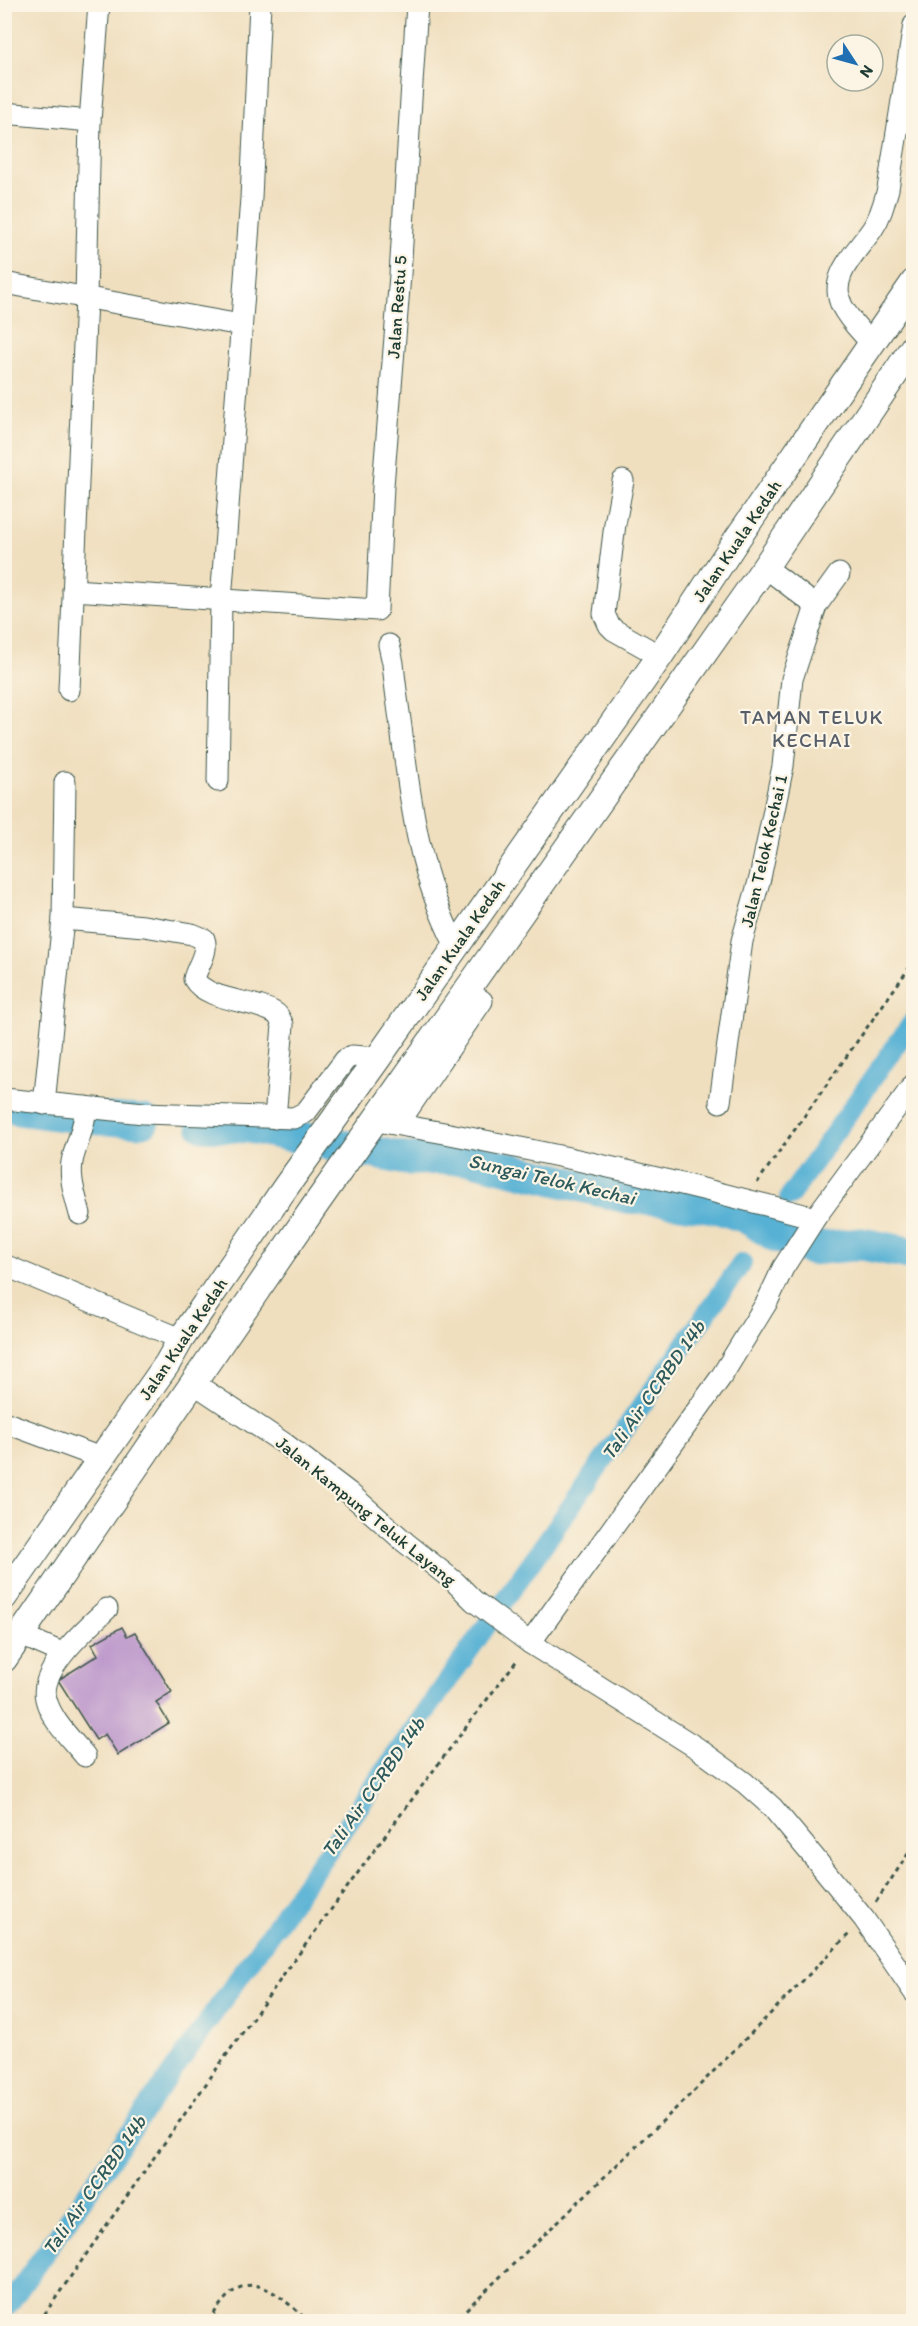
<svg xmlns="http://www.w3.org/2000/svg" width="918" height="2326" viewBox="0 0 918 2326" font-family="Itim,sans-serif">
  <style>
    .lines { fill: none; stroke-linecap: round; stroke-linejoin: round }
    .canal { stroke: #57b1d4; stroke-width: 20 }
    .river { stroke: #57b1d4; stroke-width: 33 }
    .building { fill: #bd9acc }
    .minor-casing { stroke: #3e5549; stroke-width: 23 }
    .major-casing { stroke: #3e5549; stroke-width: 28 }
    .path { stroke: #3e5549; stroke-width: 3; stroke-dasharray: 4.5 4.5; stroke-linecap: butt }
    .minor { stroke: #fff; stroke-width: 21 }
    .major { stroke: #fff; stroke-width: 26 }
    .labels { text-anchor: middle; stroke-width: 4.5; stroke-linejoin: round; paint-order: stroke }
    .street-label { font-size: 18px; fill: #1f3d34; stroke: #fcf5e5 }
    .neighbourhood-label { font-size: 20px; letter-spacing: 1.5px; fill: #565e69; stroke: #fcf5e5 }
    .water-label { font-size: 20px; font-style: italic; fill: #2d5a5c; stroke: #fcf5e5 }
  </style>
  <rect width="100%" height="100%" fill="#fcf5e5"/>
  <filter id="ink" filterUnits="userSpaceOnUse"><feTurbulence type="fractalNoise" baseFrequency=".0167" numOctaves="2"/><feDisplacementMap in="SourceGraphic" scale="12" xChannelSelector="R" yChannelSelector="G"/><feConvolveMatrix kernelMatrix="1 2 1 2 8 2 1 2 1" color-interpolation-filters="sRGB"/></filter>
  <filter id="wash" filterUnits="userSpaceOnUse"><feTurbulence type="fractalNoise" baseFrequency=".008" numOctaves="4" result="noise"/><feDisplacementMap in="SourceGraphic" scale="24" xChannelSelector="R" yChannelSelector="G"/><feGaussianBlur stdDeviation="1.35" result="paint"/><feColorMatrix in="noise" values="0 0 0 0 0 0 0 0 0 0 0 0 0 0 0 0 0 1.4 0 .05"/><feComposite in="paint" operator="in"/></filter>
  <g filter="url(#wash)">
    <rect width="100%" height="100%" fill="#f0dfbf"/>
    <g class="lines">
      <!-- canal -->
      <g class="canal">
        <path d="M 789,1197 L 914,1020"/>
        <path d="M 4,2311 L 742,1263"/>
      </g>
      <!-- river -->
      <g class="river">
        <path d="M 18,1109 L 83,1118 L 143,1121"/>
        <path d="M 203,1125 L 249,1127 L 406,1159 L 469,1158 L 626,1197 L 661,1199 L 719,1208 L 746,1217 L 776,1236 L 811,1249 L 862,1244 L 914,1254"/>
      </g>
    </g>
    <g id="blocks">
      <!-- building -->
      <path class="building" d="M 122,1627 L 127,1636 L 135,1632 L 172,1692 L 156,1702 L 169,1723 L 118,1755 L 105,1734 L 96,1740 L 58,1680 L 98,1655 L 92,1644 Z"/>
    </g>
  </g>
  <g filter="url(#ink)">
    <use href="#blocks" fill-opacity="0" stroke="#3e5549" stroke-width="1.5"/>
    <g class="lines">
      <!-- minor casing -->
      <g class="minor-casing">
        <g id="minor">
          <path d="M 4,113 L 90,121"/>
          <path d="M 4,283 L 241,325"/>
          <path d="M 871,343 C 861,331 849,320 842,306 C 827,276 858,251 873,228 C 881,216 884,203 888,189 L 914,25"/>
          <path d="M 623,481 L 615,524 L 604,614 L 609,625 L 614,630 L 660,656"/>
          <path d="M 765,567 L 816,606"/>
          <path d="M 73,590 L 377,610 L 383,486 L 400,275 L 417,4"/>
          <path d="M 389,645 L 393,663 C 395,687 399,711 402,735 C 411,809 421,880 456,946"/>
          <path d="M 69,690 L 86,298 L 90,121 L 99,4"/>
          <path d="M 218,781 L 221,601 L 251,198 L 260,4"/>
          <path d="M 63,919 L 144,926 L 192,934 L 204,939 C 209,952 197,966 194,979 C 206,1001 255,1000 275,1013 C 279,1015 281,1021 283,1025 L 275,1118"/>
          <path d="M 4,1099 L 144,1113 L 294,1118 L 306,1112 L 345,1060 L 352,1056 L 378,1058"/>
          <path d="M 720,1102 L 742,941 L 760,878 L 783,766 L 792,679 L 816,606 L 839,574"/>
          <path d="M 44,1104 L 63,919 L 65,782"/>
          <path d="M 377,1121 C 524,1146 671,1179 815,1218"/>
          <path d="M 398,1124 L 482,1001 L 467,991"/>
          <path d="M 80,1214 C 75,1195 68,1176 73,1157 C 78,1140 85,1125 86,1107"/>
          <path d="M 4,1265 L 181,1339"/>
          <path d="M 195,1384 L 285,1444 L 348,1492 L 406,1543 L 455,1582 L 474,1601 L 530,1643 L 697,1748 L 745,1783 L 772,1807 L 813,1856 L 864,1919 L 914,1992"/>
          <path d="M 4,1422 L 101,1458"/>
          <path d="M 21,1635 L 62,1653"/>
          <path d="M 530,1643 L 721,1377 L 767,1302 L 783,1268 L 815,1218 L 914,1084"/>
          <path d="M 85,1756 C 71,1739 51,1720 46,1699 C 38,1670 88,1627 107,1609"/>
        </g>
      </g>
      <!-- major casing -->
      <g class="major-casing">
        <g id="major">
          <path d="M 4,1597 L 167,1364 L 181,1339 L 285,1188 L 378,1058 L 660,656 L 737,539 L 914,282"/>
          <path d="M 4,1659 L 314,1207 L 765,567 L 914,346"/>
        </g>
      </g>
      <!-- path -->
      <g class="path">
        <path d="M 757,1183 L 914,961"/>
        <path d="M 876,1902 L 914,1845"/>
        <path d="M 39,2322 C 195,2098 352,1875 518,1659"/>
        <path d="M 209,2322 C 243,2262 269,2285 309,2322"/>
        <path d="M 453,2322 L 695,2090 L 851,1932"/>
      </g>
      <!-- minor -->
      <use href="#minor" class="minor"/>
      <!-- major -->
      <use href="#major" class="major"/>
    </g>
  </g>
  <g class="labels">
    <!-- street labels -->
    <g class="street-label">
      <text transform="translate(397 307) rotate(-86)" y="6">Jalan Restu 5</text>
      <text transform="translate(737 541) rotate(-56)" y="6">Jalan Kuala Kedah</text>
      <text transform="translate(764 851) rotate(-77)" y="6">Jalan Telok Kechai 1</text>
      <text transform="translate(460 940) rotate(-55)" y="6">Jalan Kuala Kedah</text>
      <text transform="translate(183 1339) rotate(-56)" y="6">Jalan Kuala Kedah</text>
      <text transform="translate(366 1511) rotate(39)" y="6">Jalan Kampung Teluk Layang</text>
    </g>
    <!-- neighbourhood labels -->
    <g class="neighbourhood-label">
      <text x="812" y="724">TAMAN TELUK<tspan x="812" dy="23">KECHAI</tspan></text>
    </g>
    <!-- water labels -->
    <g class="water-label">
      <text transform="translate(552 1179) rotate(13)" y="7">Sungai Telok Kechai</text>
      <text transform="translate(653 1390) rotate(-55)" y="7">Tali Air CCRBD 14b</text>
      <text transform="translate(373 1787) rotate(-55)" y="7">Tali Air CCRBD 14b</text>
      <text transform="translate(94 2185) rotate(-55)" y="7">Tali Air CCRBD 14b</text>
    </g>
  </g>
  <!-- margin -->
  <rect width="918" height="2326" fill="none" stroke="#fcf5e5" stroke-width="24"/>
  <!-- north arrow -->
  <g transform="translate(855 63) rotate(126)"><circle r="28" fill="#fcf5e5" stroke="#a4ab9e" stroke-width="1.5"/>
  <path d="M0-4.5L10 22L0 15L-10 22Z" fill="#1f6fb2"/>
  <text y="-9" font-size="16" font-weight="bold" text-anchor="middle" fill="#1f3d34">N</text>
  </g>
</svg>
